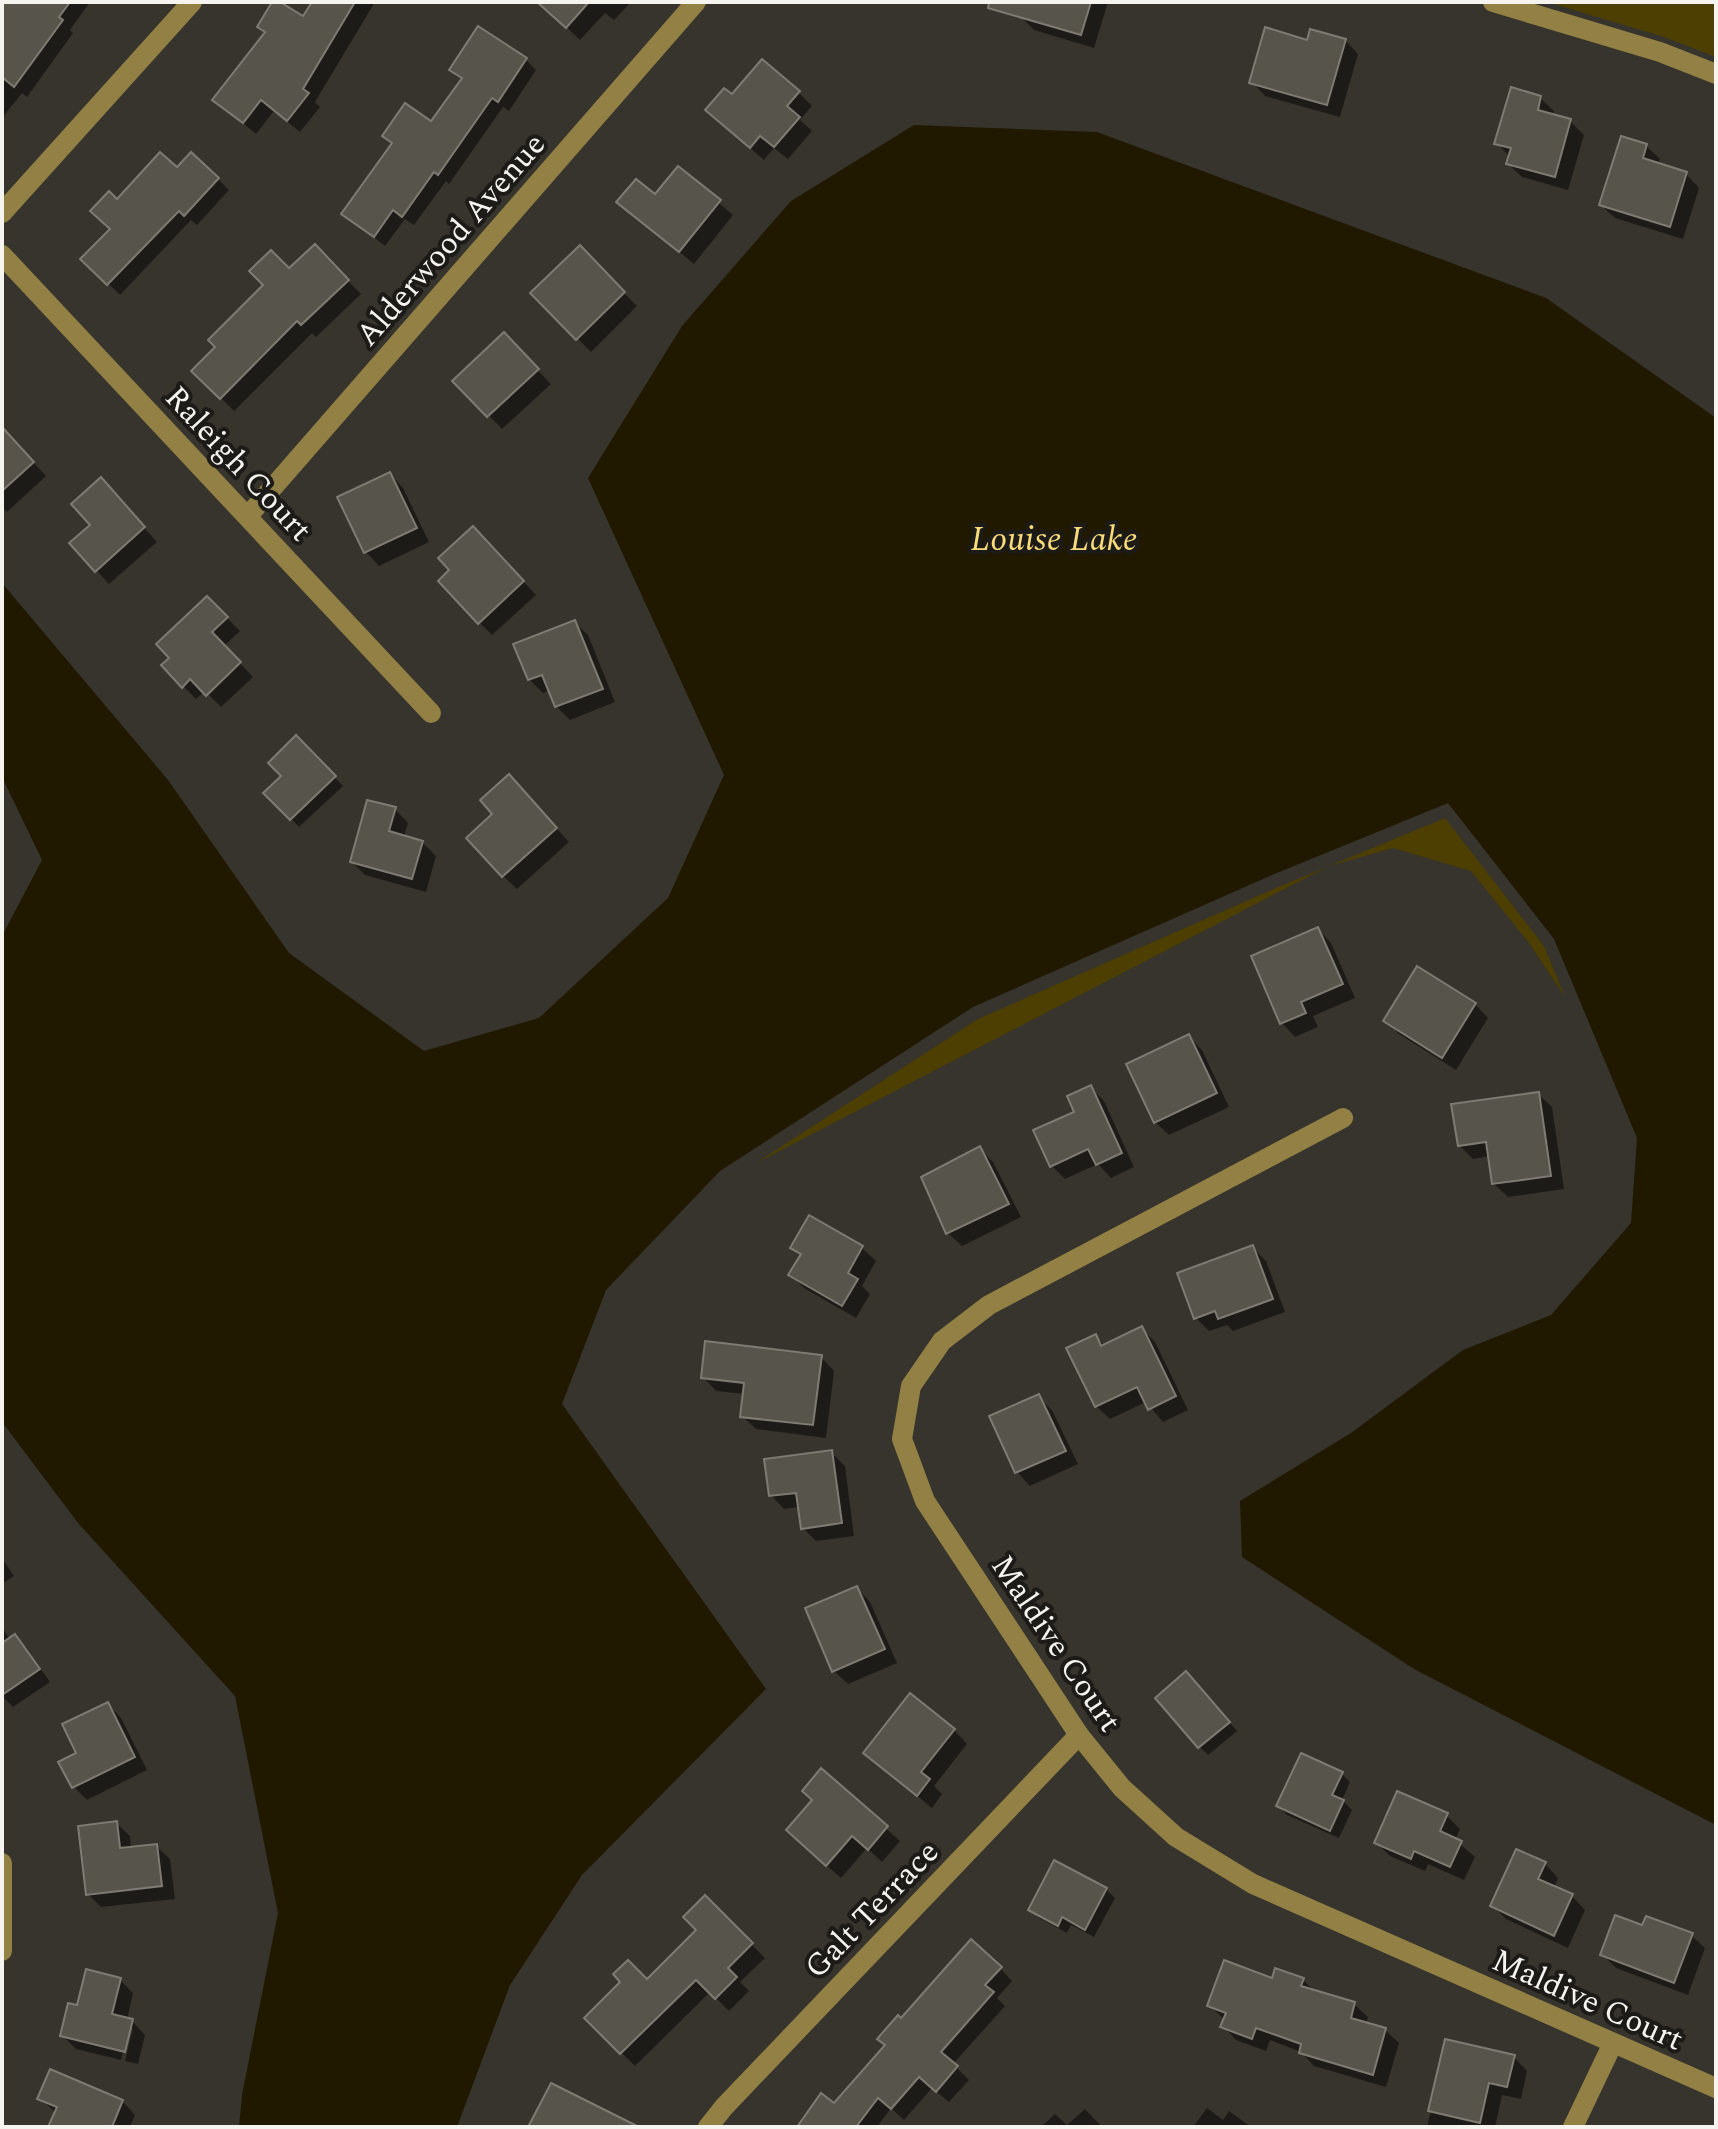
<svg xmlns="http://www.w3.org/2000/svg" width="1718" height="2129" viewBox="0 0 1718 2129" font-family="Spectral,serif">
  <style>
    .green { fill: #4d3e01 }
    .water { fill: #211800 }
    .shadow { fill: #0007 }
    .building { fill: #57544c; stroke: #7e7b73; stroke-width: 2 }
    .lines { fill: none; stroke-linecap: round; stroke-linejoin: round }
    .minor { stroke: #928045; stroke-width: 20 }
    .labels { text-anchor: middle; stroke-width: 8; stroke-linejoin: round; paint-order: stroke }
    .street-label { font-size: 32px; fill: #f5f4ef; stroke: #1c1b18 }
    .water-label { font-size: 34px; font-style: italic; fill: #f9db7a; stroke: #1c1b18 }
  </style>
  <rect width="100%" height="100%" fill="#36342c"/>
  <!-- green -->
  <g class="green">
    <path d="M 1547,2 L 1716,2 L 1716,57 L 1664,37 Z"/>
    <path d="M 1445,818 L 1544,946 L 1565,997 L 1529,943 L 1471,871 L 1393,848 L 1329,866 L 756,1163 L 978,1019 L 1276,888 Z"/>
  </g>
  <!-- water -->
  <path class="water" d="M 914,125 L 1097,132 L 1546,298 L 1716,418 L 1716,1825 L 1414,1669 L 1242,1557 L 1240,1501 L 1351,1433 L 1463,1350 L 1551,1315 L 1631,1223 L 1637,1138 L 1554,939 L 1448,803 L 1272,875 L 973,1007 L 720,1171 L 606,1290 L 562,1404 L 766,1689 L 582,1875 L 510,1985 L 457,2127 L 239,2127 L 242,2095 L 278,1913 L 235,1696 L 78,1523 L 2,1422 L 2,936 L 42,860 L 2,777 L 2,583 L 168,780 L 289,953 L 424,1051 L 539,1018 L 668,898 L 724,775 L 588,478 L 682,326 L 791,201 Z"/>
  <!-- shadow -->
  <g class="shadow">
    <path d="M 7,2 L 90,2 L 70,30 L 73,33 L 27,97 L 22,93 L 2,118 L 2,9 Z"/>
    <path d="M 274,2 L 304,19 L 314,2 L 375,2 L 315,102 L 320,107 L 300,132 L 274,111 L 256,134 L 215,100 L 266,34 L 259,27 Z"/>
    <path d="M 540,2 L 630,2 L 630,3 L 614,20 L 605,13 L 580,40 Z"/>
    <path d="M 1025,2 L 1108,2 L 1094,48 L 1034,30 L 1020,16 Z"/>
    <path d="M 1345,40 L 1358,54 L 1340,117 L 1265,96 L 1252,82 Z"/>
    <path d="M 526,60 L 536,70 L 509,111 L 503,107 L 449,184 L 446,181 L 414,225 L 405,219 L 385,246 L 344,213 L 431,124 L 463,80 L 452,69 Z"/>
    <path d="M 798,92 L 812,106 L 800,120 L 812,131 L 788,159 L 774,148 L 764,160 L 721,123 L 732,97 Z"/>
    <path d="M 1540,98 L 1554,111 L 1552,116 L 1570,121 L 1584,135 L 1568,190 L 1522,177 L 1508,164 L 1510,157 L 1497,143 Z"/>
    <path d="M 1646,146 L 1660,159 L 1658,165 L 1686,174 L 1699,188 L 1683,239 L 1615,218 L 1601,205 Z"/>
    <path d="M 678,169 L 733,215 L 694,264 L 619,202 L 656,197 Z"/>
    <path d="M 177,170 L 218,179 L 229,190 L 197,225 L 191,220 L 120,295 L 83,259 Z"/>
    <path d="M 315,247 L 361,294 L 316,337 L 312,333 L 234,411 L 194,371 L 218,347 L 266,285 L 289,271 Z"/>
    <path d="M 579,248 L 637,306 L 591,352 L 533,293 Z"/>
    <path d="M 504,335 L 551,384 L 502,429 L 455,381 Z"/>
    <path d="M 2,428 L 46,476 L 7,512 L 2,507 Z"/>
    <path d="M 390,474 L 403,488 L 429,542 L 379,566 L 366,552 Z"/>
    <path d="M 114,494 L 157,542 L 109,584 L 96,570 L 93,525 Z"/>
    <path d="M 486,542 L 536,595 L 492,635 L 479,622 Z"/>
    <path d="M 207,598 L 240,631 L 224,646 L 253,677 L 221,707 L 205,691 L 196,699 L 183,686 L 172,658 Z"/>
    <path d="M 574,622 L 588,635 L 615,702 L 570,720 L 556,706 L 550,690 L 543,693 L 529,679 Z"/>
    <path d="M 296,738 L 343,786 L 299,827 L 266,793 L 284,776 Z"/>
    <path d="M 522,790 L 569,842 L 517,889 L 503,876 Z"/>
    <path d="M 395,809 L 408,823 L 404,837 L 422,842 L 436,856 L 426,892 L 365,875 L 352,862 Z"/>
    <path d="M 1318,929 L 1331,943 L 1355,998 L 1313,1016 L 1318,1027 L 1295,1037 L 1282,1023 Z"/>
    <path d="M 1475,1004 L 1488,1018 L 1456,1070 L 1399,1034 L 1385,1020 Z"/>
    <path d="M 1189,1037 L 1202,1050 L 1229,1107 L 1169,1135 L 1155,1122 Z"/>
    <path d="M 1090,1087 L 1104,1101 L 1134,1167 L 1111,1178 L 1098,1164 L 1065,1179 L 1051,1165 Z"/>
    <path d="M 1538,1094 L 1552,1107 L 1564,1189 L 1508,1197 L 1494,1184 L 1490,1156 L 1473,1159 L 1459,1145 Z"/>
    <path d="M 980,1149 L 993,1162 L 1021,1217 L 962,1246 L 948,1233 Z"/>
    <path d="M 810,1218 L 862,1248 L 876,1261 L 862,1286 L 870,1294 L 856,1318 L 804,1288 L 791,1275 L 801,1256 L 792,1248 Z"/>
    <path d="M 1253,1248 L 1266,1261 L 1285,1312 L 1233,1331 L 1227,1325 L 1209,1331 L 1196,1318 Z"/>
    <path d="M 1142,1329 L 1155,1342 L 1188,1410 L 1163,1422 L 1146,1402 L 1110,1419 L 1096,1406 L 1095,1337 L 1105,1346 Z"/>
    <path d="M 821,1357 L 834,1371 L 826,1438 L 756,1429 L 742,1416 L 745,1394 L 716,1391 L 703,1377 Z"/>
    <path d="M 1038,1397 L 1052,1410 L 1078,1464 L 1030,1486 L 1017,1472 L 992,1417 Z"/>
    <path d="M 831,1452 L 845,1466 L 854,1536 L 816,1541 L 803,1528 L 800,1507 L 784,1509 L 771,1495 Z"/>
    <path d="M 2,1558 L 14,1576 L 2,1584 Z"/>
    <path d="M 857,1588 L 870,1602 L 897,1663 L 848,1684 L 834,1671 Z"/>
    <path d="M 2,1628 L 10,1639 L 15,1636 L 26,1648 L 50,1682 L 13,1707 L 2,1696 Z"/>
    <path d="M 1194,1682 L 1237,1731 L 1208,1755 L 1200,1747 Z"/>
    <path d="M 108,1704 L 121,1718 L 147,1770 L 87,1800 L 73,1786 L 79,1754 Z"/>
    <path d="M 954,1730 L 967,1744 L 934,1786 L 942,1794 L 932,1808 L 865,1753 Z"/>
    <path d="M 822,1771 L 900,1841 L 882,1862 L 867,1848 L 841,1878 L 802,1844 Z"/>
    <path d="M 1342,1774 L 1350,1782 L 1342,1800 L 1352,1810 L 1339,1838 L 1287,1815 L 1278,1806 Z"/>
    <path d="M 1446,1815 L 1460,1829 L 1455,1840 L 1475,1857 L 1464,1880 L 1428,1864 L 1425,1871 L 1390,1856 L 1376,1842 Z"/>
    <path d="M 116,1823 L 130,1836 L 131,1849 L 156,1846 L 170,1859 L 175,1899 L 101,1907 L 88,1894 Z"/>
    <path d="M 1545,1864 L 1558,1878 L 1554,1888 L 1572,1896 L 1585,1910 L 1568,1948 L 1506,1919 L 1493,1906 Z"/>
    <path d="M 1106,1889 L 1115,1898 L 1094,1937 L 1071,1925 L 1067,1933 L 1039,1918 L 1030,1909 Z"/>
    <path d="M 705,1898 L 765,1958 L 740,1982 L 749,1991 L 729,2011 L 710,1992 L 635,2066 L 587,2018 L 647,1982 L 699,1930 Z"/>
    <path d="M 1643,1927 L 1691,1935 L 1705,1948 L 1688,1995 L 1616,1968 L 1603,1955 Z"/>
    <path d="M 1000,1968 L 1012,1981 L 997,1998 L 1005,2006 L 953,2064 L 969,2080 L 949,2102 L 932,2088 L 904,2120 L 891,2108 L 877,2127 L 799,2127 L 835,2105 L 887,2046 L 901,2020 Z"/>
    <path d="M 120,1980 L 133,1993 L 127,2020 L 132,2021 L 145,2035 L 138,2064 L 125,2061 L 133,2028 L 129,2028 L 121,2060 L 76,2049 L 62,2035 L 78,2008 Z"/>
    <path d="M 1303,1980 L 1315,1992 L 1354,2004 L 1368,2017 L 1366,2024 L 1385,2030 L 1399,2043 L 1386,2087 L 1314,2066 L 1301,2052 L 1270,2040 L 1266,2051 L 1236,2040 L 1223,2026 L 1225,2020 L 1209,2005 Z"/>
    <path d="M 1447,2042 L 1514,2057 L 1527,2071 L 1521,2099 L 1502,2095 L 1495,2127 L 1427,2127 Z"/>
    <path d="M 40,2098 L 122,2101 L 135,2115 L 130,2127 L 50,2127 L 56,2113 Z"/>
    <path d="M 1207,2108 L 1223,2120 L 1229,2111 L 1251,2127 L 1193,2127 Z"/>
    <path d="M 1085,2109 L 1102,2127 L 1041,2127 L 1055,2114 L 1067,2125 Z"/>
  </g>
  <!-- building -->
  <g class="building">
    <path d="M 2,2 L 70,2 L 59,17 L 63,20 L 14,87 L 2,77 Z"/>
    <path d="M 272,2 L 280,2 L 303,16 L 312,2 L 355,2 L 303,89 L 309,93 L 287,121 L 261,100 L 243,123 L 212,100 L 265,32 L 257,27 Z"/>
    <path d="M 537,2 L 589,2 L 566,28 Z"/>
    <path d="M 989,2 L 1091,2 L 1081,35 L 988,8 Z"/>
    <path d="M 478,26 L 527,58 L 498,102 L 492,98 L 438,175 L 434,172 L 402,217 L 393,210 L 374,237 L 341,214 L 392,143 L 382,136 L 405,103 L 431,121 L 462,78 L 449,70 Z"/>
    <path d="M 1265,27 L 1307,40 L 1310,29 L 1346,39 L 1327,105 L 1249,83 Z"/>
    <path d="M 762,59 L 800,91 L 787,106 L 800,117 L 774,147 L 760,136 L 750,148 L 705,110 L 724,88 L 732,94 Z"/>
    <path d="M 1511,87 L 1541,96 L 1538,110 L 1571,119 L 1555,177 L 1506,164 L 1511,148 L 1494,144 Z"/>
    <path d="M 1621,136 L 1647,144 L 1643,158 L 1687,172 L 1670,227 L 1599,205 Z"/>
    <path d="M 160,152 L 177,167 L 191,152 L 219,178 L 184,216 L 179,211 L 107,285 L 80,259 L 110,229 L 90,211 L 109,191 L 117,199 Z"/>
    <path d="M 678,166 L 721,200 L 679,252 L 616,202 L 636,179 L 655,194 Z"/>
    <path d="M 315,244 L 349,280 L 301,325 L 297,321 L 220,399 L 191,371 L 215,347 L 208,340 L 263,285 L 249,271 L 271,250 L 289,268 Z"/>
    <path d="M 580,245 L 625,292 L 576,340 L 530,293 Z"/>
    <path d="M 504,332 L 539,369 L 487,417 L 452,381 Z"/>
    <path d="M 2,427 L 34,462 L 2,491 Z"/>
    <path d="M 390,472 L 417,528 L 364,553 L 337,497 Z"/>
    <path d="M 101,477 L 145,527 L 95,572 L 69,543 L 90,525 L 71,504 Z"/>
    <path d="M 473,526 L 524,581 L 478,624 L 438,581 L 449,570 L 438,558 Z"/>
    <path d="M 207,596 L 228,617 L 212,632 L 241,662 L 206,696 L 190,679 L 182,688 L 161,665 L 169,658 L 156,644 Z"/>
    <path d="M 575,620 L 603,689 L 555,707 L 542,675 L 528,680 L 513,644 Z"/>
    <path d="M 296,735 L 336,776 L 290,820 L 263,793 L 281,776 L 268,763 Z"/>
    <path d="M 509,774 L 557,828 L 502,877 L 466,838 L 492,814 L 480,800 Z"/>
    <path d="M 367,800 L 396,807 L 389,831 L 423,841 L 412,879 L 350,862 Z"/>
    <path d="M 1318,927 L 1343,984 L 1301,1002 L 1306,1013 L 1280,1024 L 1251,956 Z"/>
    <path d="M 1417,966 L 1476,1003 L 1442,1058 L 1383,1021 Z"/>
    <path d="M 1189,1034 L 1217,1093 L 1154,1123 L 1126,1064 Z"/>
    <path d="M 1091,1085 L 1122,1153 L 1096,1165 L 1088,1149 L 1050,1167 L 1033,1130 L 1074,1112 L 1067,1096 Z"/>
    <path d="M 1539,1092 L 1551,1176 L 1492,1184 L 1486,1142 L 1458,1146 L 1451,1104 Z"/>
    <path d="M 980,1146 L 1009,1204 L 946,1234 L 921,1177 Z"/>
    <path d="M 809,1215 L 863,1246 L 848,1273 L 858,1279 L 842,1306 L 788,1275 L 801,1254 L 790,1248 Z"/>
    <path d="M 1253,1245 L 1273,1299 L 1218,1319 L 1215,1311 L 1194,1319 L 1177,1273 Z"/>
    <path d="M 1142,1326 L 1176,1396 L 1148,1410 L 1137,1387 L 1095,1407 L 1066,1348 L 1096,1334 L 1101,1346 Z"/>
    <path d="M 705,1341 L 822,1355 L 813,1425 L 740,1417 L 744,1383 L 701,1378 Z"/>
    <path d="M 1039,1394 L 1066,1451 L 1015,1473 L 989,1416 Z"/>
    <path d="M 832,1450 L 842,1523 L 801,1529 L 796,1493 L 769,1496 L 764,1459 Z"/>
    <path d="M 857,1586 L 885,1649 L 832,1672 L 805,1608 Z"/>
    <path d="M 15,1634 L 40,1669 L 2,1695 L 2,1643 Z"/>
    <path d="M 1186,1671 L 1230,1722 L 1198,1748 L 1155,1698 Z"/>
    <path d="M 910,1693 L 955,1729 L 921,1772 L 930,1779 L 917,1796 L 863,1753 Z"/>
    <path d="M 108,1702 L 135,1757 L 72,1788 L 58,1762 L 76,1753 L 62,1724 Z"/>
    <path d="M 1301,1753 L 1343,1772 L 1332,1795 L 1344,1800 L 1330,1831 L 1276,1806 Z"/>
    <path d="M 821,1768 L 888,1826 L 868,1850 L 852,1836 L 826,1866 L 786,1830 L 812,1800 L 802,1791 Z"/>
    <path d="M 1397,1791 L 1448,1813 L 1440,1831 L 1462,1841 L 1450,1867 L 1414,1851 L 1411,1859 L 1374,1843 Z"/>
    <path d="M 117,1821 L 120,1848 L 157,1844 L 162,1886 L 86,1895 L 78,1826 Z"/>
    <path d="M 1516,1849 L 1546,1862 L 1538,1879 L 1573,1894 L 1554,1936 L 1490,1906 Z"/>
    <path d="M 1054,1860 L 1107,1888 L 1085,1930 L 1062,1917 L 1058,1926 L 1028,1910 Z"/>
    <path d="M 705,1895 L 753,1943 L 728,1968 L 737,1977 L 715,1999 L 696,1980 L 620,2054 L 584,2018 L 620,1982 L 613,1974 L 628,1960 L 647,1979 L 696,1930 L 683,1917 Z"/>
    <path d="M 1615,1915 L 1642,1925 L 1646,1916 L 1693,1933 L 1674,1983 L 1600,1955 Z"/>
    <path d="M 971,1939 L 1002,1967 L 985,1985 L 994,1992 L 941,2052 L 958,2066 L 936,2092 L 919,2077 L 891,2109 L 878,2098 L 856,2127 L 797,2127 L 821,2093 L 834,2103 L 885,2045 L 877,2039 L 898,2015 L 901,2018 Z"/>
    <path d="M 1224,1960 L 1272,1978 L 1275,1968 L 1304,1978 L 1301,1986 L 1355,2002 L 1351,2018 L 1386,2028 L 1373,2075 L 1299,2053 L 1301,2044 L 1256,2028 L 1252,2039 L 1220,2027 L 1226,2013 L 1207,2006 Z"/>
    <path d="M 86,1969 L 121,1978 L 112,2014 L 133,2019 L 125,2052 L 60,2036 L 68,2003 L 77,2005 Z"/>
    <path d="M 1445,2039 L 1515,2055 L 1507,2087 L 1489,2083 L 1480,2123 L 1428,2111 Z"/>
    <path d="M 50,2069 L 123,2100 L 112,2127 L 48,2127 L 57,2107 L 37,2099 Z"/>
    <path d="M 551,2083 L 639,2127 L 528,2127 Z"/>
  </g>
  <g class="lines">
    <!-- minor -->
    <g class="minor">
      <path d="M 1493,2 L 1660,52 L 1716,74"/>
      <path d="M 2,213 L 192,2"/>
      <path d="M 2,255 L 431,713"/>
      <path d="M 248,516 L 696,2"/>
      <path d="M 1343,1118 L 989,1305 L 942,1341 L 911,1386 L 902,1439 L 925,1501 L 1079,1735 L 1122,1788 L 1176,1837 L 1253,1884 L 1716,2088"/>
      <path d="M 2,1863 L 2,1951"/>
      <path d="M 708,2127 L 724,2107 L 1079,1735"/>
      <path d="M 1573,2127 L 1613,2043"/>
    </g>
  </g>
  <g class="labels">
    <!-- street labels -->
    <g class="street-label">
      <text transform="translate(450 239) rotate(-49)" y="11">Alderwood Avenue</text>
      <text transform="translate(239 463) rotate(47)" y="11">Raleigh Court</text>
      <text transform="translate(1057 1643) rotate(56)" y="11">Maldive Court</text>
      <text transform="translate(871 1909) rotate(-46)" y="11">Galt Terrace</text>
      <text transform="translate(1588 1999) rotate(24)" y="11">Maldive Court</text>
    </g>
    <!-- water labels -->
    <g class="water-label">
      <text x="1054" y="550">Louise Lake</text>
    </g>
  </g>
  <!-- border -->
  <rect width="1718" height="2129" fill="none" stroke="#f5f4ef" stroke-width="8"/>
</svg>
